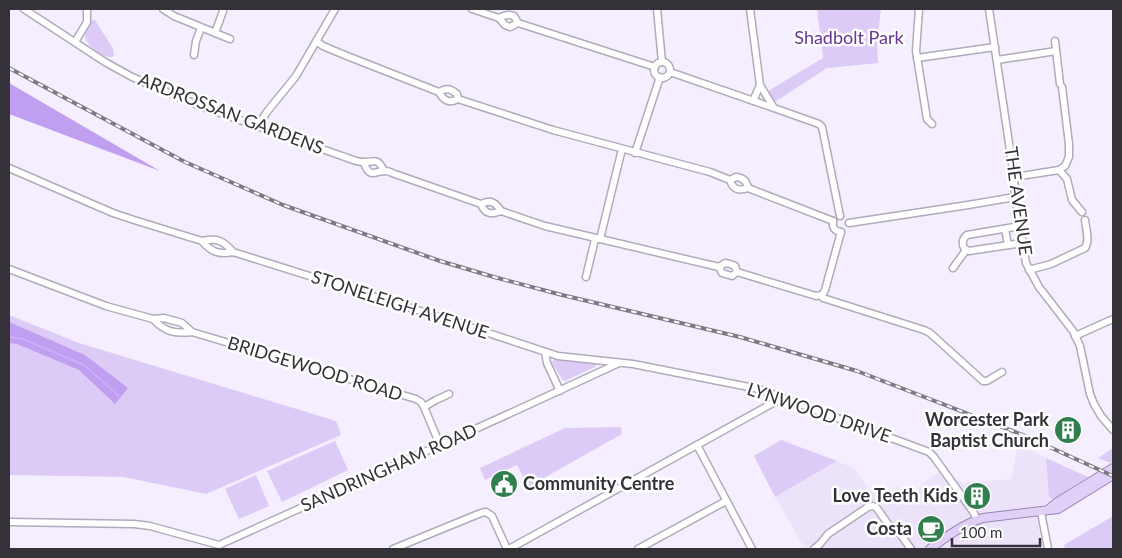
<svg xmlns="http://www.w3.org/2000/svg" width="1122" height="558" viewBox="0 0 1122 558" font-family="Lato,sans-serif">
  <style>
    .built { fill: #ece3fb }
    .green { fill: #dccbf7 }
    .forest { fill: #c19ff0 }
    .lines { fill: none; stroke-linecap: round; stroke-linejoin: round }
    .stream { stroke: #ceacfd; stroke-width: 2 }
    .minor-casing { stroke: #b1aabb; stroke-width: 9 }
    .major-casing { stroke: #9785b2; stroke-width: 10 }
    .minor { stroke: #fff; stroke-width: 6 }
    .major { stroke: #e0d0f8; stroke-width: 8 }
    .rail-casing { stroke: #7e7a84; stroke-width: 4 }
    .rail { stroke: #fefefe; stroke-width: 2; stroke-dasharray: 5.5; stroke-linecap: butt }
    .labels { text-anchor: middle; stroke-width: 5; stroke-linejoin: round; paint-order: stroke }
    .park-label { font-size: 18px; fill: #643794; stroke: #fefefe }
    .street-label { font-size: 18px; fill: #343238; stroke: #fefefe }
    .poi-label { font-size: 18px; font-weight: bold; fill: #343238; stroke: #fefefe; text-anchor: end }
  </style>
  <rect width="100%" height="100%" fill="#f4eeff"/>
  <!-- built -->
  <path class="built" d="M 1022,446 L 1046,458 L 1050,504 L 1035,506 L 1042,549 L 805,549 L 775,497 L 837,461 L 855,469 L 870,492 L 874,490 L 883,504 L 897,484 L 900,490 L 904,487 L 911,498 L 926,481 L 941,471 L 962,483 L 1011,479 L 1017,450 Z"/>
  <!-- green -->
  <g class="green">
    <path d="M 817,9 L 881,9 L 877,41 L 878,63 L 827,68 L 775,102 L 768,91 L 823,58 Z"/>
    <path d="M 92,20 L 95,20 L 99,27 L 113,48 L 114,56 L 112,57 C 104,58 84,45 85,35 C 85,30 90,25 92,20 Z"/>
    <path d="M 9,315 L 79,343 L 336,421 L 341,435 L 206,494 L 124,477 L 9,475 Z"/>
    <path d="M 556,358 L 591,362 L 594,363 L 596,365 L 595,367 L 565,381 L 562,379 L 552,363 L 553,360 Z"/>
    <path d="M 621,427 L 622,434 L 528,487 L 517,465 L 485,480 L 480,468 L 565,428 Z"/>
    <path d="M 781,440 L 837,461 L 775,497 L 754,456 Z"/>
    <path d="M 335,441 L 348,470 L 282,502 L 267,471 Z"/>
    <path d="M 1113,448 L 1113,461 L 1110,463 L 1098,458 Z"/>
    <path d="M 1046,458 L 1088,477 L 1055,498 L 1051,499 L 1049,497 Z"/>
    <path d="M 256,475 L 269,506 L 239,519 L 225,489 Z"/>
    <path d="M 1113,516 L 1113,549 L 1065,549 L 1064,545 Z"/>
  </g>
  <!-- forest -->
  <g class="forest">
    <path d="M 9,83 L 160,171 L 9,114 Z"/>
    <path d="M 9,322 L 85,355 L 128,388 L 115,404 L 79,370 L 17,344 L 9,343 Z"/>
  </g>
  <g class="lines">
    <!-- stream -->
    <path class="stream" d="M 9,337 L 23,339 L 84,365 L 119,396"/>
    <!-- minor casing -->
    <g class="minor-casing">
      <g id="minor">
        <path d="M 24,9 L 105,62 L 132,77 L 200,106 L 342,156 C 349,158 356,162 363,162 C 374,163 377,156 384,171"/>
        <path d="M 163,9 L 174,16 L 230,39"/>
        <path d="M 472,9 L 499,18 L 505,25 L 510,27 L 518,23"/>
        <path d="M 657,9 L 662,62"/>
        <path d="M 750,9 L 760,85 L 774,108 L 819,124 L 822,127 L 840,216"/>
        <path d="M 919,9 L 916,51 L 927,119 L 932,124"/>
        <path d="M 989,9 L 1014,177 L 1015,197 L 1026,263 L 1039,287 L 1073,331 L 1080,346 L 1090,394 L 1094,404 L 1101,416 L 1113,430"/>
        <path d="M 499,18 C 505,15 508,14 514,16 L 518,23 L 655,67"/>
        <path d="M 215,33 L 223,11"/>
        <path d="M 316,41 L 323,46 L 347,56 L 439,92 C 443,100 449,104 458,99 L 553,130 L 710,172 L 730,180 C 733,190 739,191 748,188 L 833,221"/>
        <path d="M 1055,41 L 1060,84"/>
        <path d="M 75,42 L 87,22 L 87,9"/>
        <path d="M 194,55 L 196,41 L 201,28"/>
        <path d="M 917,58 L 995,47"/>
        <path d="M 997,60 L 1056,51"/>
        <circle cx="662" cy="70" r="8"/>
        <path d="M 670,72 L 774,108"/>
        <path d="M 439,92 C 446,88 450,88 457,94 L 458,99"/>
        <path d="M 753,101 L 760,85"/>
        <path d="M 258,126 L 266,113 L 296,76 L 335,9"/>
        <path d="M 635,153 L 660,77"/>
        <path d="M 364,163 C 370,180 376,170 386,171 C 389,171 392,173 395,174 L 481,204 C 491,199 496,203 501,211 L 545,226 L 719,267 L 725,263 L 730,264 L 735,266 L 737,272 L 816,296 L 822,295 L 825,290 L 841,232"/>
        <path d="M 9,168 L 113,213 L 134,220 L 202,241 C 217,238 223,240 233,252"/>
        <path d="M 1059,170 L 1067,179 L 1072,200 L 1082,212"/>
        <path d="M 1014,177 L 1059,170 L 1065,166 L 1069,157 L 1069,144 L 1062,87"/>
        <path d="M 730,180 L 736,177 C 743,178 746,180 748,188"/>
        <path d="M 481,204 C 485,214 491,215 501,211"/>
        <path d="M 833,221 C 832,228 835,231 841,232"/>
        <path d="M 849,223 L 968,205 L 1015,197"/>
        <path d="M 1020,226 L 967,235 C 961,240 961,248 969,251 L 1022,243"/>
        <path d="M 1005,229 L 1008,245"/>
        <path d="M 600,239 L 622,149"/>
        <path d="M 202,241 C 211,252 219,255 233,252 L 443,318 L 558,356 L 633,364 L 759,389 L 929,452 L 934,457 L 974,513 L 977,520"/>
        <path d="M 719,267 L 722,273 L 732,276 L 737,272"/>
        <path d="M 953,268 L 966,250"/>
        <path d="M 9,269 L 106,306 L 153,319 L 164,318 L 182,323 L 192,332"/>
        <path d="M 1029,270 L 1051,264 L 1085,248 C 1090,240 1086,229 1085,220"/>
        <path d="M 586,277 L 595,239"/>
        <path d="M 822,295 L 823,298 L 924,330 L 930,333 L 983,381 L 987,381 L 1002,372"/>
        <path d="M 153,319 C 165,332 175,334 192,332 L 416,399 L 421,402 L 424,407 L 440,445"/>
        <path d="M 1075,336 L 1113,319"/>
        <path d="M 545,352 L 547,363 L 560,391"/>
        <path d="M 424,407 L 436,400 L 449,394"/>
        <path d="M 697,445 L 752,549"/>
        <path d="M 1041,512 L 1048,549"/>
        <path d="M 9,522 L 134,524 L 150,526 L 219,545"/>
        <path d="M 219,545 L 515,411 L 619,363"/>
        <path d="M 393,549 L 481,513 L 486,512 L 492,516 L 507,549"/>
        <path d="M 509,549 L 782,398"/>
        <path d="M 638,549 L 726,501"/>
        <path d="M 814,549 L 820,544 L 828,534 L 868,507 L 872,506 L 876,507 L 888,524 L 898,531 L 911,549"/>
      </g>
    </g>
    <!-- major casing -->
    <g class="major-casing">
      <g id="major">
        <path d="M 1048,510 L 1056,503 L 1113,468"/>
        <path d="M 930,549 C 946,537 963,524 983,518 L 1058,509 L 1113,475"/>
      </g>
    </g>
    <!-- minor -->
    <use href="#minor" class="minor"/>
    <!-- major -->
    <use href="#major" class="major"/>
    <!-- rail casing -->
    <g class="rail-casing">
      <path id="rail" d="M 9,68 L 185,162 L 283,205 L 440,261 L 494,277 L 562,295 L 740,337 L 857,371 L 1023,435 L 1113,476"/>
    </g>
    <!-- rail -->
    <use href="#rail" class="rail"/>
  </g>
  <!-- icons -->
  <defs>
    <g id="building-disc" transform="scale(1.4375)"><circle r="9.5" fill="#317f4e" stroke="#fefefe"/><path d="M-4-6H4V6H1V3H-1V6H-4ZM-2.5-4.3h1.7v1.8h-1.7ZM.8-4.3h1.7v1.8H.8ZM-2.5-1h1.7V.8h-1.7ZM.8-1h1.7V.8H.8Z" fill="#fff"/></g>
    <g id="civic-disc" transform="scale(1.4375)"><circle r="9.5" fill="#317f4e" stroke="#fefefe"/><path d="M-.6-6.5H3V-4.5H.6V-3L4-1V1h2V6H-6V1h2V-1L-.6-3ZM-1.2 2.5V6h2.4V2.5Z" fill="#fff"/></g>
    <g id="cafe-disc" transform="scale(1.4375)"><circle r="9.5" fill="#317f4e" stroke="#fefefe"/><path d="M-5.5-4.5H6V0H3Q3 3.5 0 3.5H-2.5Q-5.5 3.5-5.5 0ZM3-3.2v2h1.7v-2ZM-6 4.5H4V6H-6Z" fill="#fff"/></g>
  </defs>
  <g fill-rule="evenodd">
    <use href="#building-disc" x="1068" y="430"/>
    <use href="#civic-disc" x="504" y="484"/>
    <use href="#building-disc" x="977" y="496"/>
    <use href="#cafe-disc" x="931" y="529"/>
  </g>
  <g class="labels">
    <!-- park labels -->
    <g class="park-label">
      <text x="849" y="44">Shadbolt Park</text>
    </g>
    <!-- street labels -->
    <g class="street-label">
      <text transform="translate(231 114) rotate(21)" y="6">ARDROSSAN GARDENS</text>
      <text transform="translate(1018 201) rotate(82)" y="6">THE AVENUE</text>
      <text transform="translate(400 305) rotate(18)" y="6">STONELEIGH AVENUE</text>
      <text transform="translate(315 369) rotate(17)" y="6">BRIDGEWOOD ROAD</text>
      <text transform="translate(819 413) rotate(19)" y="6">LYNWOOD DRIVE</text>
      <text transform="translate(389 468) rotate(-24)" y="6">SANDRINGHAM ROAD</text>
    </g>
    <!-- poi labels -->
    <g class="poi-label">
      <text x="1049" y="426">Worcester Park<tspan x="1049" dy="21">Baptist Church</tspan></text>
      <text x="523" y="490" text-anchor="start">Community Centre</text>
      <text x="958" y="502">Love Teeth Kids</text>
      <text x="912" y="535">Costa</text>
    </g>
  </g>
  <!-- border -->
  <rect width="1122" height="558" fill="none" stroke="#343238" stroke-width="20"/>
  <!-- scale -->
  <path d="M952 538v8h88v-8" fill="none" stroke="#343238" stroke-width="2.5"/>
  <text x="960" y="538" font-size="15" fill="#343238" stroke="#fefefe" stroke-width="4" paint-order="stroke">100 m</text>
</svg>
